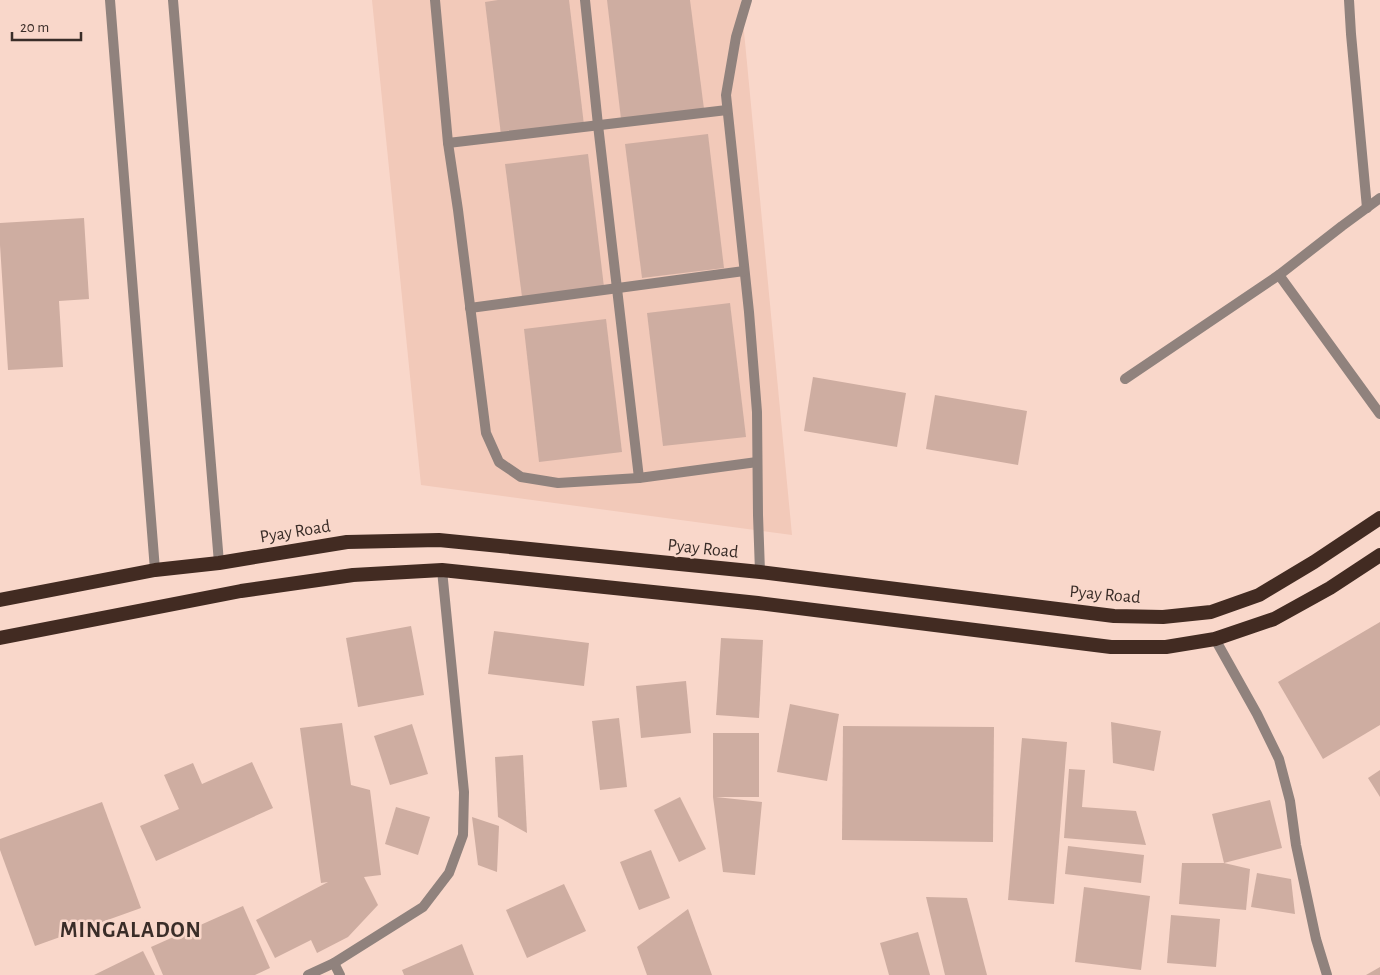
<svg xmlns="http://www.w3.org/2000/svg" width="1380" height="975" viewBox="0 0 1380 975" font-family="'Alegreya Sans',sans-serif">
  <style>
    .built { fill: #f2c9b9 }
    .building { fill: #ceada1 }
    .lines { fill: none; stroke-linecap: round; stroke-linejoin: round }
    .service { stroke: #90827d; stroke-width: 10 }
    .minor { stroke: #90827d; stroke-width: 10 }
    .trunk { stroke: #422b22; stroke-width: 14 }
    .labels { text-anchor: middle; stroke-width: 5; stroke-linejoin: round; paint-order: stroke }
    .street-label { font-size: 18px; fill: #3a2d28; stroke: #f9d7ca }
    .district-label { font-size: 22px; font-weight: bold; letter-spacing: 1px; fill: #3a2d28; stroke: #f9d7ca }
  </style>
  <rect width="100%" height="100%" fill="#f9d7ca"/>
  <!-- built -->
  <path class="built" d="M 372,0 L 741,0 L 792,535 L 421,485 Z"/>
  <!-- building -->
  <g class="building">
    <path d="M 498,0 L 569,0 L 584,125 L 501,135 L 485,2 Z"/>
    <path d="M 607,0 L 690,0 L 704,109 L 621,119 Z"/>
    <path d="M 708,134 L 724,268 L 642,278 L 625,144 Z"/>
    <path d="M 588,154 L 604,287 L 522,297 L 505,164 Z"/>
    <path d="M 84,218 L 89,299 L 59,301 L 63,367 L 8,370 L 0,245 L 0,223 Z"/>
    <path d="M 730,303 L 746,437 L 663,446 L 647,313 Z"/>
    <path d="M 606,319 L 622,452 L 539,462 L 524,329 Z"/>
    <path d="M 813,377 L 906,393 L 897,447 L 804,431 Z"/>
    <path d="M 935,395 L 1027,411 L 1018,465 L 926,449 Z"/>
    <path d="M 1380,622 L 1380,725 L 1323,759 L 1278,682 Z"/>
    <path d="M 411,626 L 424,695 L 358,707 L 346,638 Z"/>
    <path d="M 494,631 L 589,643 L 584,686 L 488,674 Z"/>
    <path d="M 721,638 L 763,640 L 759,718 L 716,715 Z"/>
    <path d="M 686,681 L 691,733 L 641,738 L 636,686 Z"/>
    <path d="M 790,704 L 839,714 L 827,781 L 777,772 Z"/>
    <path d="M 619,718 L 627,787 L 600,790 L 592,721 Z"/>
    <path d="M 1111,722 L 1161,731 L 1154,771 L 1113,763 Z"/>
    <path d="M 342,723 L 351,785 L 370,790 L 381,875 L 364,877 L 378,905 L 348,937 L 317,953 L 311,940 L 275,958 L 256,920 L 328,882 L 321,883 L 300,728 Z"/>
    <path d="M 412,724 L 428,774 L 390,785 L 374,736 Z"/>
    <path d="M 843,726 L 994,727 L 993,842 L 842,840 Z"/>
    <path d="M 713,733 L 759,733 L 759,797 L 716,797 L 762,802 L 755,875 L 723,872 L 713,797 Z"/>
    <path d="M 1022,738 L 1067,742 L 1054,904 L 1008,900 Z"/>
    <path d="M 523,755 L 527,833 L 498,817 L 495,757 Z"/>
    <path d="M 252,762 L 273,808 L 156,861 L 140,826 L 179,809 L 164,775 L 193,763 L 202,784 Z"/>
    <path d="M 1069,769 L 1085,770 L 1082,807 L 1136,811 L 1146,845 L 1064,838 Z"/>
    <path d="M 1380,770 L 1380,797 L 1368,778 Z"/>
    <path d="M 680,797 L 706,849 L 679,862 L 654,810 Z"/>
    <path d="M 1270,800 L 1282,848 L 1224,863 L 1212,814 Z"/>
    <path d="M 102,802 L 141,908 L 35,946 L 0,850 L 0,839 Z"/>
    <path d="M 396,807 L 430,817 L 418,855 L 385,844 Z"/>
    <path d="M 472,817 L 499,826 L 497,872 L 478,865 Z"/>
    <path d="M 1068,846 L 1144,855 L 1141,883 L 1065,874 Z"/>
    <path d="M 651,850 L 670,898 L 639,910 L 620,862 Z"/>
    <path d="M 1182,863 L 1224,863 L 1250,869 L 1246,910 L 1179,904 Z"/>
    <path d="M 1257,873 L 1291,879 L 1295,914 L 1251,907 Z"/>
    <path d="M 564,884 L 586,931 L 527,958 L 506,910 Z"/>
    <path d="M 1084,887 L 1150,896 L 1141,970 L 1075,962 Z"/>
    <path d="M 926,897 L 967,898 L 987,975 L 945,975 Z"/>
    <path d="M 243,906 L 270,968 L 255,975 L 163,975 L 151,947 Z"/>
    <path d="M 688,909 L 712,975 L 647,975 L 637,947 Z"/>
    <path d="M 1171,915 L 1220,919 L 1216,967 L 1167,963 Z"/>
    <path d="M 918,932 L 930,975 L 889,975 L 880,943 Z"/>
    <path d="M 462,944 L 474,975 L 404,975 L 402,970 Z"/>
    <path d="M 143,951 L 155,975 L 94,975 Z"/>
    <path d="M 1380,967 L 1380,975 L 1366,975 Z"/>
  </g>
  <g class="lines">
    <!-- service -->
    <g class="service">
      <path d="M 435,0 L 448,143 L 458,210 L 486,433 L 499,462 L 521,477 L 558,483 L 639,478 L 757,462"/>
      <path d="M 585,0 L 598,125 L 639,478"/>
      <path d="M 747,0 L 736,37 L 726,95 L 749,312 L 757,412 L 758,515 L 760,572"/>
      <path d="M 448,143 L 727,110"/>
      <path d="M 470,308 L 744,271"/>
    </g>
    <!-- minor -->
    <g class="minor">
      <path d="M 110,0 L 155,570"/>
      <path d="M 173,0 L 219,563"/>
      <path d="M 1349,0 L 1351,34 L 1367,208"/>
      <path d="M 1279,275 L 1380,414"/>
      <path d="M 1125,379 L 1279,275 L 1342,226 L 1380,198"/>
      <path d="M 1215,639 L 1257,714 L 1279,759 L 1290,801 L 1296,845 L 1316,939 L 1327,975"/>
      <path d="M 334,963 L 340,975"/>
      <path d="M 308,975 L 334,963 L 423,907 L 449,873 L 463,835 L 464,792 L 442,570"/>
    </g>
    <!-- trunk -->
    <g class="trunk">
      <path d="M 0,600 L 155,570 L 219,563 L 347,542 L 439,540 L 760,572 L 1114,616 L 1163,617 L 1211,612 L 1259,595 L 1314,562 L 1380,518"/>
      <path d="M 0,638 L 241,591 L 353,575 L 442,570 L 758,603 L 1111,647 L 1166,647 L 1215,639 L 1274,619 L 1330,588 L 1380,555"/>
    </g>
  </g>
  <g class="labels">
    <!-- street labels -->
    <g class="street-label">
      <text transform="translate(295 531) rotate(-9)" y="6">Pyay Road</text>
      <text transform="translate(703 548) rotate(6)" y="6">Pyay Road</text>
      <text transform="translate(1105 594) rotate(5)" y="6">Pyay Road</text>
    </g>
    <!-- district labels -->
    <g class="district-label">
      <text x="131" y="937">MINGALADON</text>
    </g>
  </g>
  <!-- scale -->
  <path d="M12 32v8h69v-8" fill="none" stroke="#3a2d28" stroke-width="2.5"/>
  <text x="20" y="32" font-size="15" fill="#3a2d28" stroke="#f9d7ca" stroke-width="4" paint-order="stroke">20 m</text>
</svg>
